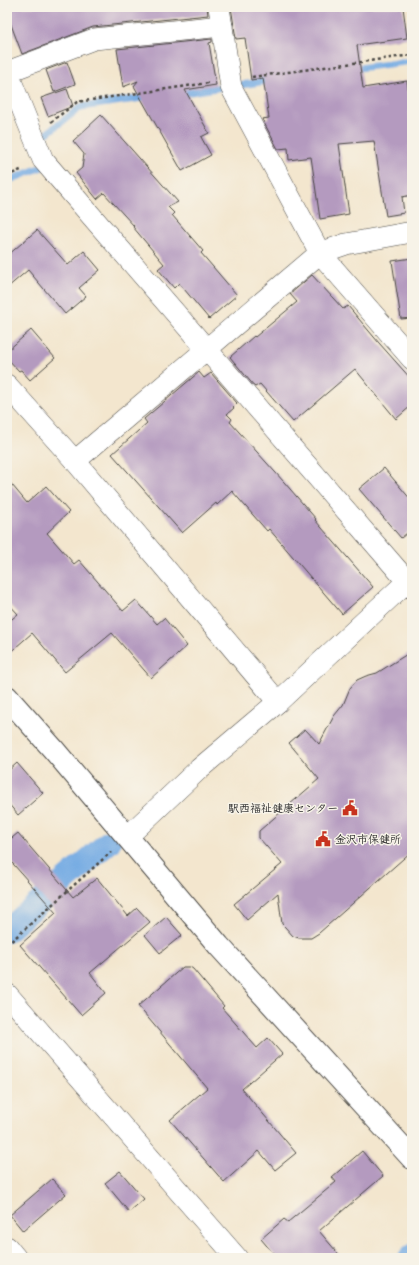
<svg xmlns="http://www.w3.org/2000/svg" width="419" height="1265" viewBox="0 0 419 1265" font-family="Mali,'Klee One',sans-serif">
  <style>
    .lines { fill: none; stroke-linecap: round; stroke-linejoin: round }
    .stream { stroke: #74abe3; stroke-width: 7 }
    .canal { stroke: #74abe3; stroke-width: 24 }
    .building { fill: #b49abf }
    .minor-casing { stroke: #494743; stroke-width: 22 }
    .tertiary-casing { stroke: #494743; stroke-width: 24 }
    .path { stroke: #494743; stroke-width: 2.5; stroke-dasharray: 3 3; stroke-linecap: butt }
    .minor { stroke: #fff; stroke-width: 21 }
    .tertiary { stroke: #fff; stroke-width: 22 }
    .labels { text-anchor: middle; stroke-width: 3; stroke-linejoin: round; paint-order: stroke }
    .poi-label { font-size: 11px; font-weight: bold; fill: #2b2b2b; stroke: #f7f3e8; text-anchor: end }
  </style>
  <rect width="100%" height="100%" fill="#f7f3e8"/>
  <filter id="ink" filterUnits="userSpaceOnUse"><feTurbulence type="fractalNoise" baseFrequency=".025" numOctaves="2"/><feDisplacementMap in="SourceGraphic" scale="8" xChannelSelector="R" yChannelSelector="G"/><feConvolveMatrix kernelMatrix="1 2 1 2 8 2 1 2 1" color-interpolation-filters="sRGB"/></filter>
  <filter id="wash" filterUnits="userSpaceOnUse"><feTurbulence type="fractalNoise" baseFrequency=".012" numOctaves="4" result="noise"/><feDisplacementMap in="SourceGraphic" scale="16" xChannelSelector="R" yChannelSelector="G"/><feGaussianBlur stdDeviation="0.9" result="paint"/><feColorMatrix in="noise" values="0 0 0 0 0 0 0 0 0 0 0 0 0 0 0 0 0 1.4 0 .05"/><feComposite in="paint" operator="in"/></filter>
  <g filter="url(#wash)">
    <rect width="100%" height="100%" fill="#f3e6ce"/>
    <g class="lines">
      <!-- stream -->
      <g class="stream">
        <path d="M 351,69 L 412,61"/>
        <path d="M 241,85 L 273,80"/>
        <path d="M 177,94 L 223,87"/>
        <path d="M 46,134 L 81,107 L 149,97"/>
        <path d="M 7,181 L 42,167"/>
      </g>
      <!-- canal -->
      <g class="canal">
        <path d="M 7,931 L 109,842"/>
        <path d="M 410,1258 L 412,1256"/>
      </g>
    </g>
    <g id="blocks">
      <!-- building -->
      <g class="building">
        <path d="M 7,7 L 207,7 L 208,15 L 93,27 L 22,54 L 7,14 Z"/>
        <path d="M 231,7 L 403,7 L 407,38 L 357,45 L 363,88 L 407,81 L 412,120 L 412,195 L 402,197 L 404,213 L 386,216 L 374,141 L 339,144 L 349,214 L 320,219 L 311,157 L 289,160 L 288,148 L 278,149 L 262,119 L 269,118 L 263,78 L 251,80 L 245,38 L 236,39 Z"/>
        <path d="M 212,39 L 212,42 L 209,43 L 216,85 L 185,90 L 209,133 L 201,137 L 211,155 L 182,171 L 134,86 L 138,81 L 123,87 L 117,49 Z"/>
        <path d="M 67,62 L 75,84 L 54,92 L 46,70 Z"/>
        <path d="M 67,89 L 73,106 L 48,116 L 41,98 Z"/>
        <path d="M 101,115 L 178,202 L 168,207 L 174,213 L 172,215 L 203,251 L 201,253 L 237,295 L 209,319 L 179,283 L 174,288 L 158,269 L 164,264 L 133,227 L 134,226 L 104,193 L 97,199 L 76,173 L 82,168 L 84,154 L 73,141 Z"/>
        <path d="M 37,230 L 68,265 L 84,251 L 100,270 L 79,288 L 86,296 L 65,314 L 28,270 L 7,288 L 7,256 Z"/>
        <path d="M 412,258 L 412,318 L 401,319 L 392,261 Z"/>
        <path d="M 312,275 L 343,309 L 348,306 L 379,343 L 412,380 L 412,405 L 396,419 L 355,369 L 293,422 L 260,384 L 255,387 L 230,357 L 254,336 L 255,337 L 297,302 L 290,294 Z"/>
        <path d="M 31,330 L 55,358 L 30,380 L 21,370 L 19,371 L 7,358 L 7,351 Z"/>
        <path d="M 199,372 L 204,378 L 211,373 L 237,403 L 233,407 L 234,408 L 227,414 L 232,419 L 230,422 L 284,482 L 316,519 L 315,520 L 373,587 L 342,614 L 269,529 L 267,531 L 232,491 L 217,505 L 216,503 L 182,533 L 112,454 L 147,423 L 144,419 Z"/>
        <path d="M 384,468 L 412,501 L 412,529 L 401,538 L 359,489 Z"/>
        <path d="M 7,479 L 27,503 L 46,486 L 69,512 L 47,533 L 74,564 L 79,560 L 123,611 L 136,600 L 157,624 L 164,618 L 187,646 L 151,678 L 112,633 L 65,672 L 32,633 L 7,655 L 7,623 L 18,614 L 7,602 Z"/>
        <path d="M 412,651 L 412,851 L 319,933 L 311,938 L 299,938 L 293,936 L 285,927 L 282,924 L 278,893 L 247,920 L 234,904 L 282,864 L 259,838 L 259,831 L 319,779 L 289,743 L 305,729 L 319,744 L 334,716 L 343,705 L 350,688 L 357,680 L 366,676 L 377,673 Z"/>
        <path d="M 17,763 L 43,793 L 18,815 L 7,802 L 7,772 Z"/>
        <path d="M 18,833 L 73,897 L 97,878 L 128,916 L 137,908 L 150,922 L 90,973 L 106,993 L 81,1015 L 20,945 L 56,913 L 7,857 L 7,842 Z"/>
        <path d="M 166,917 L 182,935 L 160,953 L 145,935 Z"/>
        <path d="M 183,967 L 190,967 L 193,969 L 224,1006 L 222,1008 L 257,1048 L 268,1038 L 282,1054 L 242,1089 L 296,1153 L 275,1170 L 259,1151 L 224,1182 L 170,1120 L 207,1088 L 138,1006 Z"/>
        <path d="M 362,1151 L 383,1176 L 319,1231 L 342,1258 L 277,1258 L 261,1239 L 284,1219 L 288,1222 L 336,1182 L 332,1177 Z"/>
        <path d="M 120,1171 L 144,1199 L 129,1212 L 105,1183 Z"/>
        <path d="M 52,1179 L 66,1194 L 23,1231 L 10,1215 Z"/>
      </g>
    </g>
  </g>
  <g filter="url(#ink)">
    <use href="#blocks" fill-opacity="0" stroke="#494743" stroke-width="1"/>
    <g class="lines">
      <!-- minor casing -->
      <g class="minor-casing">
        <g id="minor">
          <path d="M 219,7 L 231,87 L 320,253 L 412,359"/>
          <path d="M 7,71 L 43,160 L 407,581"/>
          <path d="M 7,72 L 94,39 L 222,26"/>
          <path d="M 7,385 L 75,461 L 278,702"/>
          <path d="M 75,461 L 320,253 L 346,244 L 412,232"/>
          <path d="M 127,837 L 199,769 L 278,702 L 412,577"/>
          <path d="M 7,994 L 237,1258"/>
          <path d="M 7,1247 L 16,1258"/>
        </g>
      </g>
      <!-- tertiary casing -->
      <g class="tertiary-casing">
        <g id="tertiary">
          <path d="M 407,581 L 412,587"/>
          <path d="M 7,697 L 54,750 L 219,946 L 412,1158"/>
        </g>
      </g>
      <!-- path -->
      <g class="path">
        <path d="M 252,77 L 412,55"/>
        <path d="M 51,122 L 77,102 L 208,83"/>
        <path d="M 7,176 L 23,169"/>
        <path d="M 7,945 L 111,852"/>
      </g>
      <!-- minor -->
      <use href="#minor" class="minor"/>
      <!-- tertiary -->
      <use href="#tertiary" class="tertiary"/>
    </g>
  </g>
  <!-- icons -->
  <defs>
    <g id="civic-bare" transform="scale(1.2)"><path d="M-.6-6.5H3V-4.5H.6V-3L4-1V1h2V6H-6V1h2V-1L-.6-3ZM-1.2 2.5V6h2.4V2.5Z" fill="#c8321e" stroke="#f7f3e8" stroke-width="2.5" paint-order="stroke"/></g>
  </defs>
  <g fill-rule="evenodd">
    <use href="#civic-bare" x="350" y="808"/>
    <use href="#civic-bare" x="323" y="839"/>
  </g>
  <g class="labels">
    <!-- poi labels -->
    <g class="poi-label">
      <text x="338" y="812">駅西福祉健康センター</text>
      <text x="335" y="843" text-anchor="start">金沢市保健所</text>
    </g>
  </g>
  <!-- margin -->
  <rect width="419" height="1265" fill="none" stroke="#f7f3e8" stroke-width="24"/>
</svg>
